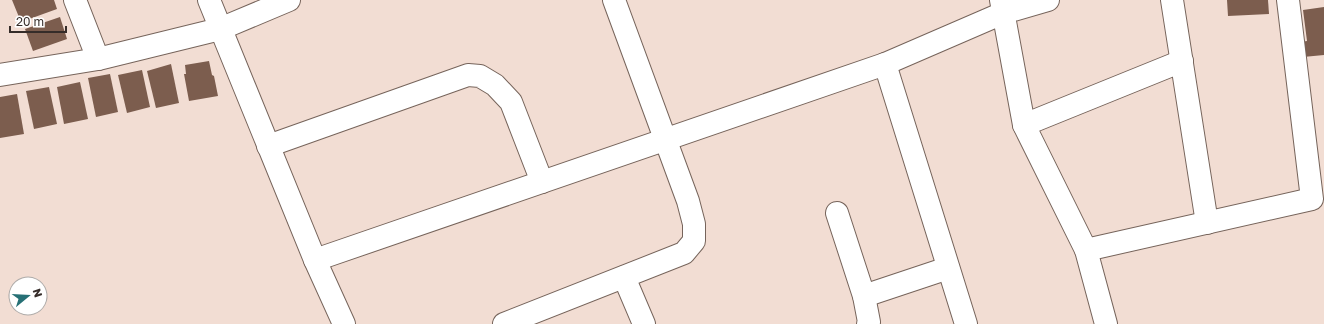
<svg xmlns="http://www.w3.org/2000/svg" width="1324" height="324" viewBox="0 0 1324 324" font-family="'Golos Text',sans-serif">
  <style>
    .building { fill: #7c5d4e }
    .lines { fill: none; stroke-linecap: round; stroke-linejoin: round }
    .minor-casing { stroke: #76645b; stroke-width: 24 }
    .minor { stroke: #fff; stroke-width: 22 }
  </style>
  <rect width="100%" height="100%" fill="#f2ddd3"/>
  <!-- building -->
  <g class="building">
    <path d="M 12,0 L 54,0 L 57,9 L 21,22 Z"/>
    <path d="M 1227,0 L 1268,0 L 1269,14 L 1228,16 Z"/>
    <path d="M 1324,7 L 1324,55 L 1303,57 L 1301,42 L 1307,41 L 1303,10 Z"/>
    <path d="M 60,17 L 67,39 L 33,51 L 25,29 Z"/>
    <path d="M 209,61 L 212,75 L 214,76 L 218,96 L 189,101 L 184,74 L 186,74 L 185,65 Z"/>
    <path d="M 171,64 L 179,103 L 156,108 L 147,71 Z"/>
    <path d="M 142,70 L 150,107 L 127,113 L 118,75 Z"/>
    <path d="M 110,74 L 118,112 L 96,117 L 88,78 Z"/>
    <path d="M 80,82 L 88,119 L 64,124 L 57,87 Z"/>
    <path d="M 49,87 L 57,124 L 34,129 L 26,91 Z"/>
    <path d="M 17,94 L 24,134 L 0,138 L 0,97 Z"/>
  </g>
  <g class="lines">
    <!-- minor casing -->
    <g class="minor-casing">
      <g id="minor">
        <path d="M 75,0 L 98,59"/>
        <path d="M 209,0 L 315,260 L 344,324"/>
        <path d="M 1001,0 L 1024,125 L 1086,250 L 1106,324"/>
        <path d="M 1172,0 L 1207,223"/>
        <path d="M 885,64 L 966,324"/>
        <path d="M 0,75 L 98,59 L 220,29 L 289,0"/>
        <path d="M 1024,125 L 1182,61"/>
        <path d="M 268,146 L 468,75 L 480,76 L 495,85 L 511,102 L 542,182"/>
        <path d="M 837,213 L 864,296 L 869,322 L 868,324"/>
        <path d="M 1086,250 L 1312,199 L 1288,0"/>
        <path d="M 315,260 L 885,64 L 1003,13 L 1048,0"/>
        <path d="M 624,277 L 644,324"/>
        <path d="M 864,296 L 948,268"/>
        <path d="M 504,324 L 684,253 L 694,241 L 694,224 L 688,201 L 614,0"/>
      </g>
    </g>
    <!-- minor -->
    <use href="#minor" class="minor"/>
  </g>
  <!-- north arrow -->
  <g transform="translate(28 296) rotate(72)"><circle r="19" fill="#ffffff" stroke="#aeaba9"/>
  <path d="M0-3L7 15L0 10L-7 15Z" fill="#267075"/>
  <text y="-6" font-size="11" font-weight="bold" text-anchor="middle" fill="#352c29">N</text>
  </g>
  <!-- scale -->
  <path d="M10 26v6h56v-6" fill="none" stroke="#352c29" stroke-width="2"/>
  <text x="16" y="26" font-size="12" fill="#352c29" stroke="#ffffff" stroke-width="3" paint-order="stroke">20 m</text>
</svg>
